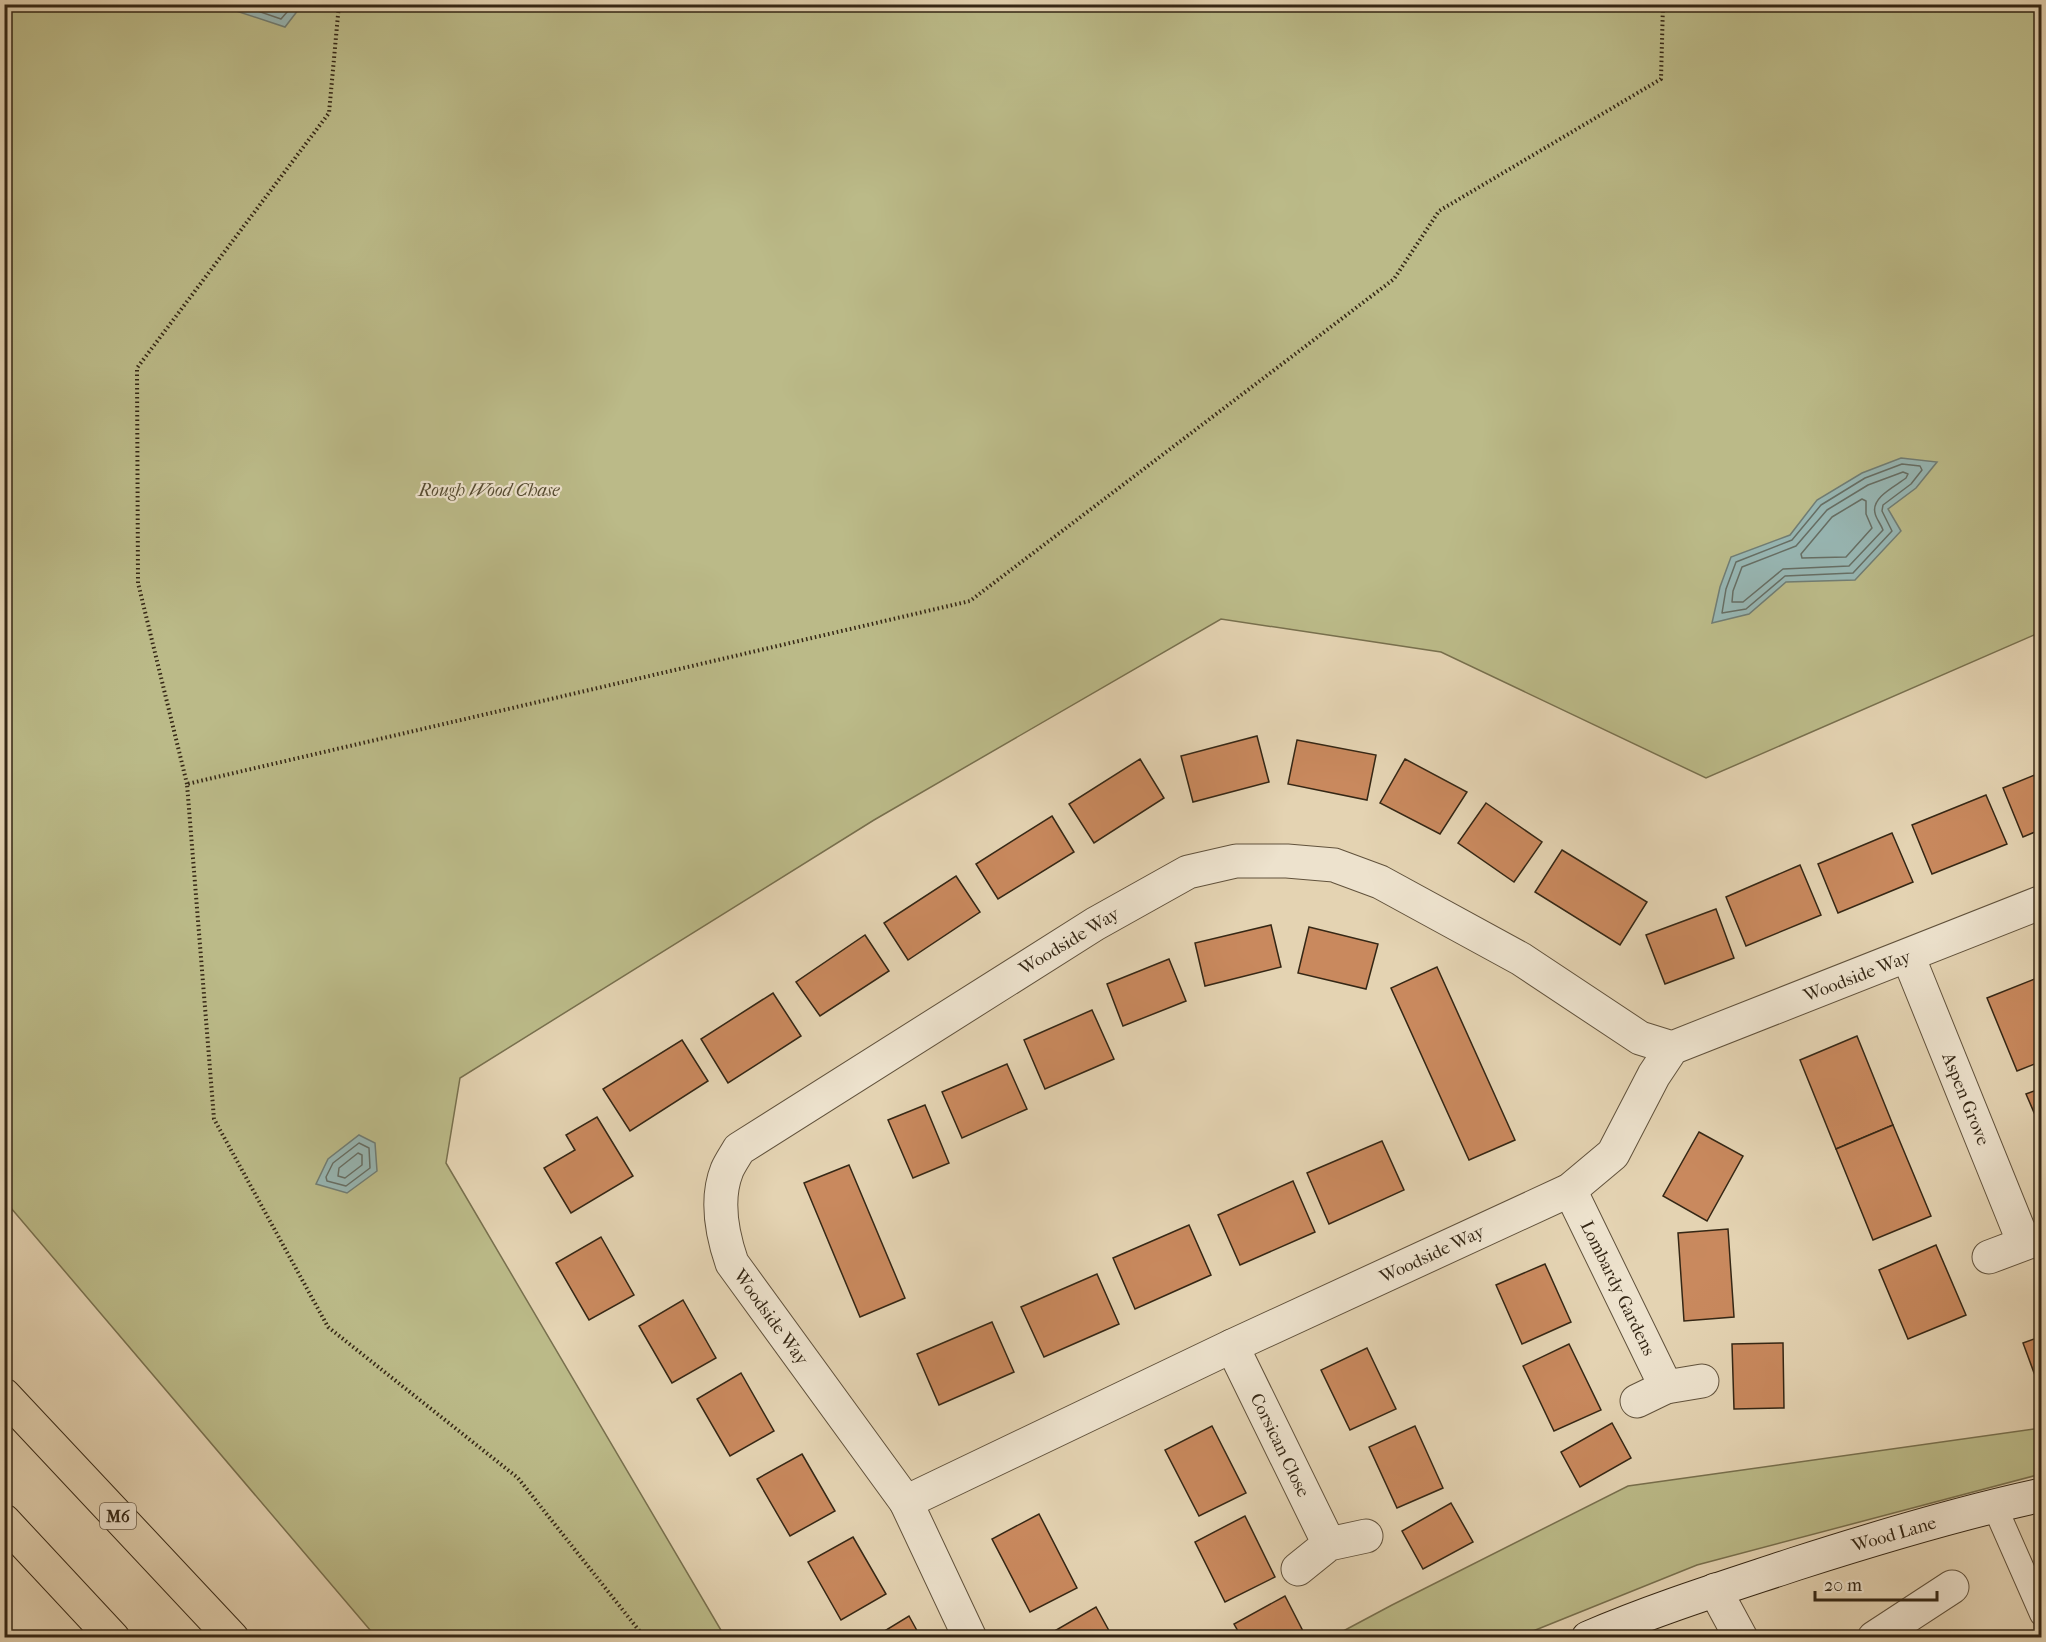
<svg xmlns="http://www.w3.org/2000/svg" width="2046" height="1642" viewBox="0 0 2046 1642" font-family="'IM FELL French Canon',serif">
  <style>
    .green { fill: #bbba88; stroke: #78704e; stroke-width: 1.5 }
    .water { fill: #97b6b3; stroke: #707d74; stroke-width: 1.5 }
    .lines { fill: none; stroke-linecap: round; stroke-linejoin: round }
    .shore { stroke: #666e64; stroke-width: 1.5 }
    .building { fill: #c9895e; stroke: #352715; stroke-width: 1.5 }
    .lane-casing { stroke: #61523c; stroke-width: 26 }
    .street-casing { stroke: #61523c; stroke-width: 35 }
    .secondary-casing { stroke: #352715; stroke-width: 35 }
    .highway-casing { stroke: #352715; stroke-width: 35 }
    .path { stroke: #352715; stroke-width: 4; stroke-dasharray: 1.5 3; stroke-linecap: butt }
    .lane { stroke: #ede2cd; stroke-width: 24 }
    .street { stroke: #ede2cd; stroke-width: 33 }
    .secondary { stroke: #ede2cd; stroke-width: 33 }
    .highway { stroke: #e4d3b2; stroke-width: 33 }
    .labels { text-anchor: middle; stroke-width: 4.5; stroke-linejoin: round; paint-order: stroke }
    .shield { fill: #ede2cd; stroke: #6c5f4c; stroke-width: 1.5 }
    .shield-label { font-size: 16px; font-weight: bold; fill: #352715 }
    .park-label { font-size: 18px; font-style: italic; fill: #564c32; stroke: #ede2cd }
    .street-label { font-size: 18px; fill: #352715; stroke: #ede2cd }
  </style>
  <rect width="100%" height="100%" fill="#e4d3b2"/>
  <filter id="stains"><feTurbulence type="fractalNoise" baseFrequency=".00333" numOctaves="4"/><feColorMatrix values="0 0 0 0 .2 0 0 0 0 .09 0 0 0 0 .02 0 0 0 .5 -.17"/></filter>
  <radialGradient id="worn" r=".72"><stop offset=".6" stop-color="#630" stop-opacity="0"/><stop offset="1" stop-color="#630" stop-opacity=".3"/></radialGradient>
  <!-- green -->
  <g class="green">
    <path d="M 4,5 L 2041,5 L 2041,632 L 1706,778 L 1441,652 L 1221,619 L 874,820 L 460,1078 L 446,1163 L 725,1637 L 376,1637 L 5,1201 Z"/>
    <path d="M 2041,1428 L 2041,1474 L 1697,1565 L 1518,1637 L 1332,1637 L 1392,1605 L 1628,1486 Z"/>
  </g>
  <!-- water -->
  <g class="water">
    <path d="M 218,5 L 302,4 L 302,5 L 285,27 Z"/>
    <path d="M 1901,458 L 1937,462 L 1916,488 L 1888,509 L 1901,531 L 1855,580 L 1786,582 L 1749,614 L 1712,623 L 1720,587 L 1731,557 L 1790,535 L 1817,500 L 1862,473 Z"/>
    <path d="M 359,1135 L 375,1143 L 377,1171 L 347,1193 L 316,1184 L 328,1159 Z"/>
  </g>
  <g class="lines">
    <!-- shore -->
    <g class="shore">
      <path d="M 237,4 L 281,19 L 294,4"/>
      <path d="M 1902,464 L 1920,466 L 1922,470 L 1911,484 L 1883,505 L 1882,511 L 1892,531 L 1853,573 L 1785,576 L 1746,609 L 1722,613 L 1726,589 L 1736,562 L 1792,540 L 1821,505 L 1865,478 Z"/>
      <path d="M 1903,472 L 1908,474 L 1906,478 C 1896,486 1871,497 1875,513 C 1876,519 1881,524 1883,530 L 1849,566 L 1783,569 L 1743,602 L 1732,602 L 1733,591 L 1742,567 L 1796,546 L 1827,510 L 1868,485 Z"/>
      <path d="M 1862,499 L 1866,501 L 1866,514 L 1872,528 L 1846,557 L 1802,558 L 1801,554 L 1832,517 Z"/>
      <path d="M 359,1143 L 369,1148 L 370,1168 L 346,1186 L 327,1181 L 326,1177 L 333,1163 Z"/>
      <path d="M 358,1153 L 362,1155 L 362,1165 L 345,1178 L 338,1176 L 339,1168 Z"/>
    </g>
  </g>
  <!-- building -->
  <g class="building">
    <path d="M 1257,736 L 1269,782 L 1193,802 L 1181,756 Z"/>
    <path d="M 1297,740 L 1376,755 L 1367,800 L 1288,784 Z"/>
    <path d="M 1140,759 L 1164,798 L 1094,843 L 1069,804 Z"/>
    <path d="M 1405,759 L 1467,792 L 1440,834 L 1380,803 Z"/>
    <path d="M 2042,772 L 2042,829 L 2023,837 L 2003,788 Z"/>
    <path d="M 1986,795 L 2007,844 L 1932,874 L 1912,825 Z"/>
    <path d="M 1486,803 L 1542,842 L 1514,882 L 1458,843 Z"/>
    <path d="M 1052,816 L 1074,852 L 998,899 L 976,864 Z"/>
    <path d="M 1892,833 L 1913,882 L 1838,913 L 1818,864 Z"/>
    <path d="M 1562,850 L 1647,902 L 1620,945 L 1535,892 Z"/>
    <path d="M 1800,865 L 1821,915 L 1746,946 L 1726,897 Z"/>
    <path d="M 956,876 L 980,912 L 908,960 L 884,923 Z"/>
    <path d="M 1716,909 L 1734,958 L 1665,984 L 1646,935 Z"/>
    <path d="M 1271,925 L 1281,967 L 1205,986 L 1195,943 Z"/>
    <path d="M 1309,927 L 1378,944 L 1366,989 L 1298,973 Z"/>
    <path d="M 865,935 L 889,971 L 820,1016 L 796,982 Z"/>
    <path d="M 1169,959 L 1186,1001 L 1123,1026 L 1107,984 Z"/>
    <path d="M 1437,967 L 1515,1140 L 1469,1160 L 1391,988 Z"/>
    <path d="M 2042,976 L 2042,1061 L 2017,1071 L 1987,998 Z"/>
    <path d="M 773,993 L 801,1036 L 728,1083 L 701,1039 Z"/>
    <path d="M 1092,1010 L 1114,1059 L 1045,1089 L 1024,1040 Z"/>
    <path d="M 1857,1036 L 1893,1125 L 1836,1149 L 1800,1060 Z"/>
    <path d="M 682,1040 L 708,1081 L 630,1131 L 603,1089 Z"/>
    <path d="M 1007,1064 L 1027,1109 L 962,1138 L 942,1092 Z"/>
    <path d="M 2042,1088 L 2042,1131 L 2026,1094 Z"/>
    <path d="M 925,1105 L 949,1163 L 913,1178 L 888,1120 Z"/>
    <path d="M 597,1117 L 633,1176 L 571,1213 L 544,1168 L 575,1150 L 566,1135 Z"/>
    <path d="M 1893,1125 L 1931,1216 L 1873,1240 L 1836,1149 Z"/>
    <path d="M 1699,1132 L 1743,1156 L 1707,1221 L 1663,1196 Z"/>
    <path d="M 1382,1141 L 1404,1190 L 1329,1224 L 1307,1173 Z"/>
    <path d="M 849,1165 L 905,1298 L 860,1317 L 804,1183 Z"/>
    <path d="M 1293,1181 L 1315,1232 L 1240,1265 L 1218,1215 Z"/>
    <path d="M 1189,1225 L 1211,1275 L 1135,1309 L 1113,1258 Z"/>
    <path d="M 1728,1229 L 1734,1317 L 1684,1321 L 1678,1233 Z"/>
    <path d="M 601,1237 L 634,1295 L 589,1320 L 556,1263 Z"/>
    <path d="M 1936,1245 L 1966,1315 L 1908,1339 L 1879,1270 Z"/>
    <path d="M 1545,1264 L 1571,1322 L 1522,1344 L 1496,1285 Z"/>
    <path d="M 1097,1274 L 1119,1324 L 1044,1357 L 1021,1307 Z"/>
    <path d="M 683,1300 L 716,1358 L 672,1383 L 639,1326 Z"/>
    <path d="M 992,1322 L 1014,1372 L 939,1405 L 917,1354 Z"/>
    <path d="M 2042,1336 L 2042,1389 L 2040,1389 L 2023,1343 Z"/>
    <path d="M 1783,1343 L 1784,1408 L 1734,1409 L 1732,1344 Z"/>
    <path d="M 1569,1344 L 1601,1410 L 1554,1431 L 1523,1366 Z"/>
    <path d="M 1367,1348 L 1396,1409 L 1350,1430 L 1321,1370 Z"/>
    <path d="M 741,1373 L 774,1431 L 730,1456 L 697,1399 Z"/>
    <path d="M 1612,1423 L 1631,1458 L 1580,1487 L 1561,1452 Z"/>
    <path d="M 1212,1426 L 1246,1493 L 1199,1516 L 1165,1450 Z"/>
    <path d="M 1415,1426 L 1443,1488 L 1397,1508 L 1369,1447 Z"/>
    <path d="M 802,1454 L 835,1511 L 790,1536 L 757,1479 Z"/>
    <path d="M 1451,1503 L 1473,1542 L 1423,1569 L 1402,1531 Z"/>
    <path d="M 1039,1514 L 1077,1588 L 1030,1612 L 992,1539 Z"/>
    <path d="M 1245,1516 L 1275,1577 L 1225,1602 L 1195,1542 Z"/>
    <path d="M 853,1537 L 886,1594 L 841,1620 L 808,1562 Z"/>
    <path d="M 1285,1596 L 1305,1635 L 1300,1638 L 1242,1638 L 1234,1624 Z"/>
    <path d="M 1096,1607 L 1113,1638 L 1054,1638 L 1051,1633 Z"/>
    <path d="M 909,1616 L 921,1638 L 873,1638 Z"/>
  </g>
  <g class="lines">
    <!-- lane casing -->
    <g class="lane-casing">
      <path id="lane" d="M 1994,1505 L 2042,1614"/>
    </g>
    <!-- street casing -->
    <g class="street-casing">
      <g id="street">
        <path d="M 1908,956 L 2024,1243"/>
        <path d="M 1672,1048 L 1640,1038 L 1521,959 L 1380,882 L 1334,865 L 1287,861 L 1236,861 L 1188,872 L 1095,924 L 739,1149 C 735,1156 730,1163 727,1170 C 715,1200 722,1234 732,1263 L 906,1502 L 1232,1346 L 1570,1190 L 1613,1154 L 1654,1075 L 1672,1048 L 2042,902"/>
        <path d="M 1570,1190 L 1666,1387"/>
        <path d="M 1989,1257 L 2042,1237"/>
        <path d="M 1232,1346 L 1329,1544"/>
        <path d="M 1637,1401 L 1666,1387 L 1702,1381"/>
        <path d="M 906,1502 L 970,1638"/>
        <path d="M 1298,1569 L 1329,1544 L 1366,1536"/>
        <path d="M 1715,1590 L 1741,1638"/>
        <path d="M 1874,1638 L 1952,1587"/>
      </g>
    </g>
    <!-- secondary casing -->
    <g class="secondary-casing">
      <path id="secondary" d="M 1588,1638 C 1655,1609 1726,1587 1795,1564 C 1876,1538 1958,1513 2042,1495"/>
    </g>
    <!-- highway casing -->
    <g class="highway-casing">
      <g id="highway">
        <path d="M 4,1395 L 232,1638"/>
        <path d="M 4,1521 L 113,1638"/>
      </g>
    </g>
    <!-- path -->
    <g class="path">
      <path d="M 187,784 L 138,583 L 137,368 L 329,113 L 339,4"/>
      <path d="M 645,1638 L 518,1478 L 328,1327 L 214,1119 L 187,784 L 970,601 L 1394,279 L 1439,211 L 1661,79 L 1663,4"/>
    </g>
    <!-- lane -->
    <use href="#lane" class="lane"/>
    <!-- street -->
    <use href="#street" class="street"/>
    <!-- secondary -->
    <use href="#secondary" class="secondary"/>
    <!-- highway -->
    <use href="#highway" class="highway"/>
  </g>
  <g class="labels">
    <!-- shield labels -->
    <rect class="shield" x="100" y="1503" width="36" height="26" rx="4.5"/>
    <g class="shield-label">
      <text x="118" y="1522">M6</text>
    </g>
    <!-- park labels -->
    <g class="park-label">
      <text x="489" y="496">Rough Wood Chase</text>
    </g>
    <!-- street labels -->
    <g class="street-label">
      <text transform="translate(1069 941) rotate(-31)" y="6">Woodside Way</text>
      <text transform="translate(1857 976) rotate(-21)" y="6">Woodside Way</text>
      <text transform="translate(1966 1099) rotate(68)" y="6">Aspen Grove</text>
      <text transform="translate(1432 1254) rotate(-25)" y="6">Woodside Way</text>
      <text transform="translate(1618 1288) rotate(64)" y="6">Lombardy Gardens</text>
      <text transform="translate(771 1317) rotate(54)" y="6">Woodside Way</text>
      <text transform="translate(1280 1445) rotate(64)" y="6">Corsican Close</text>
      <text transform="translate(1894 1534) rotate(-16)" y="6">Wood Lane</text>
    </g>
  </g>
  <!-- margin -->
  <rect width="2046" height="1642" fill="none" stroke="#e4d3b2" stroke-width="24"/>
  <rect x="6" y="6" width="2034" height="1630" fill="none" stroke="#352715" stroke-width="3"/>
  <rect x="12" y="12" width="2022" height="1618" fill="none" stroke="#352715" stroke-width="1.5"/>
  <!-- scale -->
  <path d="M1815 1591v9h122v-9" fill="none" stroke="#352715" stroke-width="3"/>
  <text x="1824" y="1591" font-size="18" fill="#352715" stroke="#ede2cd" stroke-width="4.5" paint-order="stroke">20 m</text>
  <rect width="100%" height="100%" filter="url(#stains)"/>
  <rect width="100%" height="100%" fill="url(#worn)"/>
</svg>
